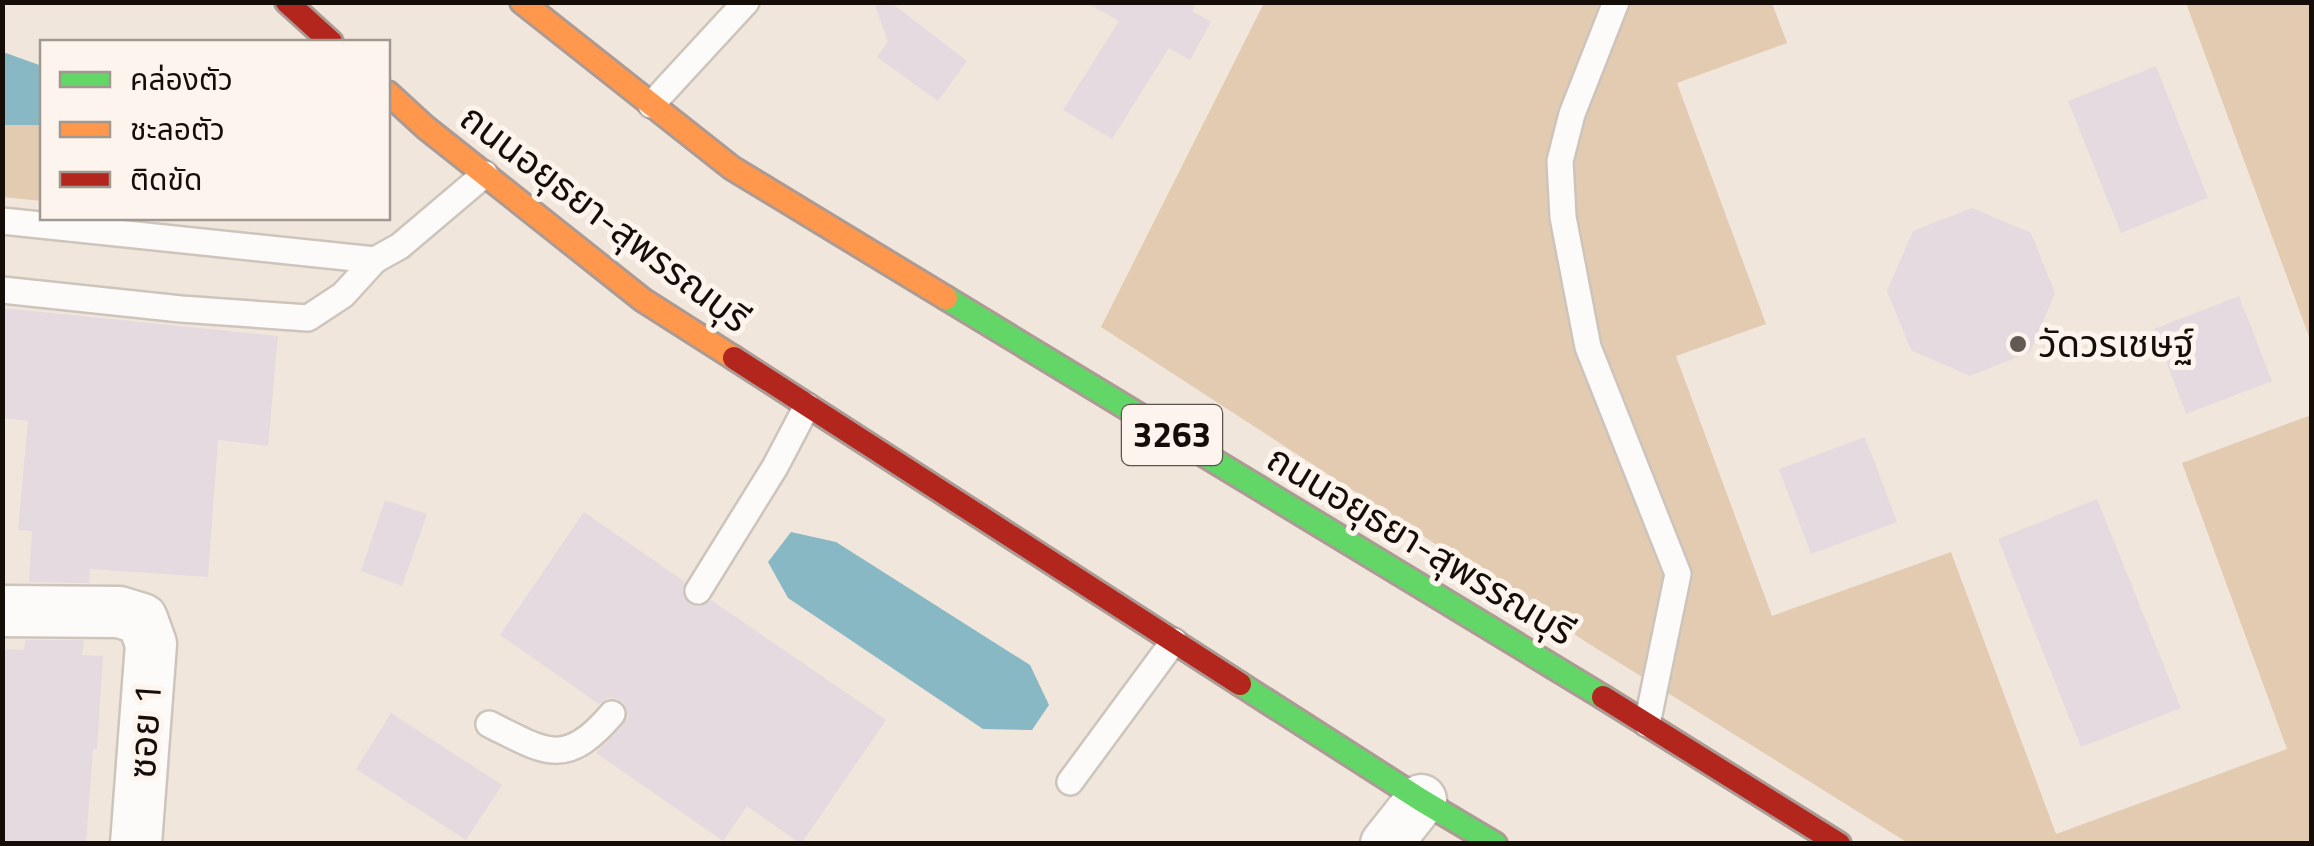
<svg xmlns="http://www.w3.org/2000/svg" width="2314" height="846" viewBox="0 0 2314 846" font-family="'Titillium Web','Noto Sans Thai',sans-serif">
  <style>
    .green { fill: #e3cbb2 }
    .water { fill: #87b8c3 }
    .building { fill: #e5dadf }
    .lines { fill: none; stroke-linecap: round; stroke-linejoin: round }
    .lane-casing { stroke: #cdc4bc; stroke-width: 30 }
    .street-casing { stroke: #cdc4bc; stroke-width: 55 }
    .fast-casing { stroke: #ac9a94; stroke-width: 28 }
    .slow-casing { stroke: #ac9a94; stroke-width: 28 }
    .jam-casing { stroke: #ac9a94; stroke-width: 28 }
    .lane { stroke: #fdfbfa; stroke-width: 25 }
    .street { stroke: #fdfbfa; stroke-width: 50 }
    .fast { stroke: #63d668; stroke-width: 22 }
    .slow { stroke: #ff974d; stroke-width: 22 }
    .jam { stroke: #b3261e; stroke-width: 22 }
    .poi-dot { fill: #625a52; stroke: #fdf5ed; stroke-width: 4 }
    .labels { text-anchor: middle; stroke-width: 10; stroke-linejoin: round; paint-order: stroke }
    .shield { fill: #fdf5ed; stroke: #5b534d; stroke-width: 2.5 }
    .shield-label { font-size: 35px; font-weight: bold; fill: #150e08 }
    .street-label { font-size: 38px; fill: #150e08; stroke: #fdf5ed }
    .poi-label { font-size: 38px; fill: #150e08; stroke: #fdf5ed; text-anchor: start }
  </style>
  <rect width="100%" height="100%" fill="#f1e6db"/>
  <!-- green -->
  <g class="green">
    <path d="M 1264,3 L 1772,3 L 1787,43 L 1677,83 L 1766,324 L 1676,356 L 1772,616 L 1951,552 L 2056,834 L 2287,749 L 2182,463 L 2311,415 L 2311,843 L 1908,843 L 1594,647 L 1101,327 Z"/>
    <path d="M 2186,3 L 2311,3 L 2311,342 Z"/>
    <path d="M 2,125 L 42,125 L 42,201 L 3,197 Z"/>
  </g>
  <!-- water -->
  <g class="water">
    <path d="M 3,52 L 42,66 L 42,125 L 3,125 Z"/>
    <path d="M 791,532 L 836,542 L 1030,665 L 1049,705 L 1032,730 L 983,729 L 788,598 L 768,562 Z"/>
  </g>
  <!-- building -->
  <g class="building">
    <path d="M 874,2 L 890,2 L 967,61 L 938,101 L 877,57 L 888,42 Z"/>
    <path d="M 1085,2 L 1197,2 L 1192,11 L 1211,22 L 1190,60 L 1169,48 L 1112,139 L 1063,110 L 1119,21 Z"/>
    <path d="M 2156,66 L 2208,198 L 2121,233 L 2068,101 Z"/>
    <path d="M 1972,208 L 2031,233 L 2055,293 L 2030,352 L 1970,376 L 1911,350 L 1887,291 L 1913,231 Z"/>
    <path d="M 2239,296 L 2272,381 L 2186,414 L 2154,329 Z"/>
    <path d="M 2,308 L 278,336 L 268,446 L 218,440 L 208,577 L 90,569 L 89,583 L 29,582 L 32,531 L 18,530 L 28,421 L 2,418 Z"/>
    <path d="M 1865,437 L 1897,522 L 1811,554 L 1779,469 Z"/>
    <path d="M 2097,499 L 2181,708 L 2081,747 L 1998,539 Z"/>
    <path d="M 385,500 L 427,514 L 402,586 L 361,571 Z"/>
    <path d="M 584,512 L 685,582 L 682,591 L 689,604 L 698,607 L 711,600 L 886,720 L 801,844 L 747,806 L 723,841 L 596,753 L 624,724 L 628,717 L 624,703 L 617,699 L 608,698 L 599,704 L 500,635 Z"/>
    <path d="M 25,640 L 84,640 L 82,655 L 103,656 L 97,749 L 93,749 L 86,844 L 2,844 L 2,649 L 24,650 Z"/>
    <path d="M 391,713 L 502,785 L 466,840 L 356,769 Z"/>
  </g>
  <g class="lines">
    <!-- lane casing -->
    <g class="lane-casing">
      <g id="lane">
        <path d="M 1616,2 L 1572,114 L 1560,161 L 1563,217 L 1588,347 L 1678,574 L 1647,724"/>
        <path d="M 651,105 L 746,2"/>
        <path d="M 2,221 L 375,260 L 400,246 L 485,174"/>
        <path d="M 2,290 L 181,309 L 308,318 L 343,295 L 375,260"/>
        <path d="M 698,591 L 775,467 L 807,406"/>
        <path d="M 489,724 C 545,752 565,769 612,714"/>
        <path d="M 1070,782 L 1174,641"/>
      </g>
    </g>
    <!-- street casing -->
    <g class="street-casing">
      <g id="street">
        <path d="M 2,611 L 119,612 L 142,619 L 151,644 L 136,844"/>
        <path d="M 1386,844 L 1421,800"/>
      </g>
    </g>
    <!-- fast casing -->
    <g class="fast-casing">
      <g id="fast">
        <path d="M 946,298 L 1603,697"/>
        <path d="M 1240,684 L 1421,800 L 1495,844"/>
      </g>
    </g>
    <!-- slow casing -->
    <g class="slow-casing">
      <g id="slow">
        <path d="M 522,2 L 732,168 L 946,298"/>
        <path d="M 388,93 L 425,127 L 643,300 L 734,358"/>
      </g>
    </g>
    <!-- jam casing -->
    <g class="jam-casing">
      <g id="jam">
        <path d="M 287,2 L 331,42"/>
        <path d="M 734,358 L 1240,684"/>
        <path d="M 1603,697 L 1839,844"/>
      </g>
    </g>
    <!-- lane -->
    <use href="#lane" class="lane"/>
    <!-- street -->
    <use href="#street" class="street"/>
    <!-- fast -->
    <use href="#fast" class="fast"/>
    <!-- slow -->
    <use href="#slow" class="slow"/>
    <!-- jam -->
    <use href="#jam" class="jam"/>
  </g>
  <!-- markers -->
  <circle class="poi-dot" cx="2018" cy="344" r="10"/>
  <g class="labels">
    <!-- shield labels -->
    <rect class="shield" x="1122" y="405" width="100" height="60" rx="8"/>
    <g class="shield-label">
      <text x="1172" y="447">3263</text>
    </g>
    <!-- street labels -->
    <g class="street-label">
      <text transform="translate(605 218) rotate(37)" y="13">ถนนอยุธยา-สุพรรณบุรี</text>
      <text transform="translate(1421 545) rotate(31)" y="13">ถนนอยุธยา-สุพรรณบุรี</text>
      <text transform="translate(145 731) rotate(-86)" y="13">ซอย 1</text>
    </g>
    <!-- poi labels -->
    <g class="poi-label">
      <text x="2038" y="357">วัดวรเชษฐ์</text>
    </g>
  </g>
  <!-- border -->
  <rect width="2314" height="846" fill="none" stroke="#150e08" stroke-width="10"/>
  <!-- legend -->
  <rect x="40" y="40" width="350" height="180" fill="#fdf5ed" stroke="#a09991" stroke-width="2.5"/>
  <rect x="60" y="72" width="50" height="15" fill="#63d668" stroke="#a09991" stroke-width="2.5"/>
  <text x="130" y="90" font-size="30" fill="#150e08">คล่องตัว</text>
  <rect x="60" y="122" width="50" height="15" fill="#ff974d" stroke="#a09991" stroke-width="2.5"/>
  <text x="130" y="140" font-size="30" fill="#150e08">ชะลอตัว</text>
  <rect x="60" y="172" width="50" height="15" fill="#b3261e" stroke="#a09991" stroke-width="2.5"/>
  <text x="130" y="190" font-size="30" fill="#150e08">ติดขัด</text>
</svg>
